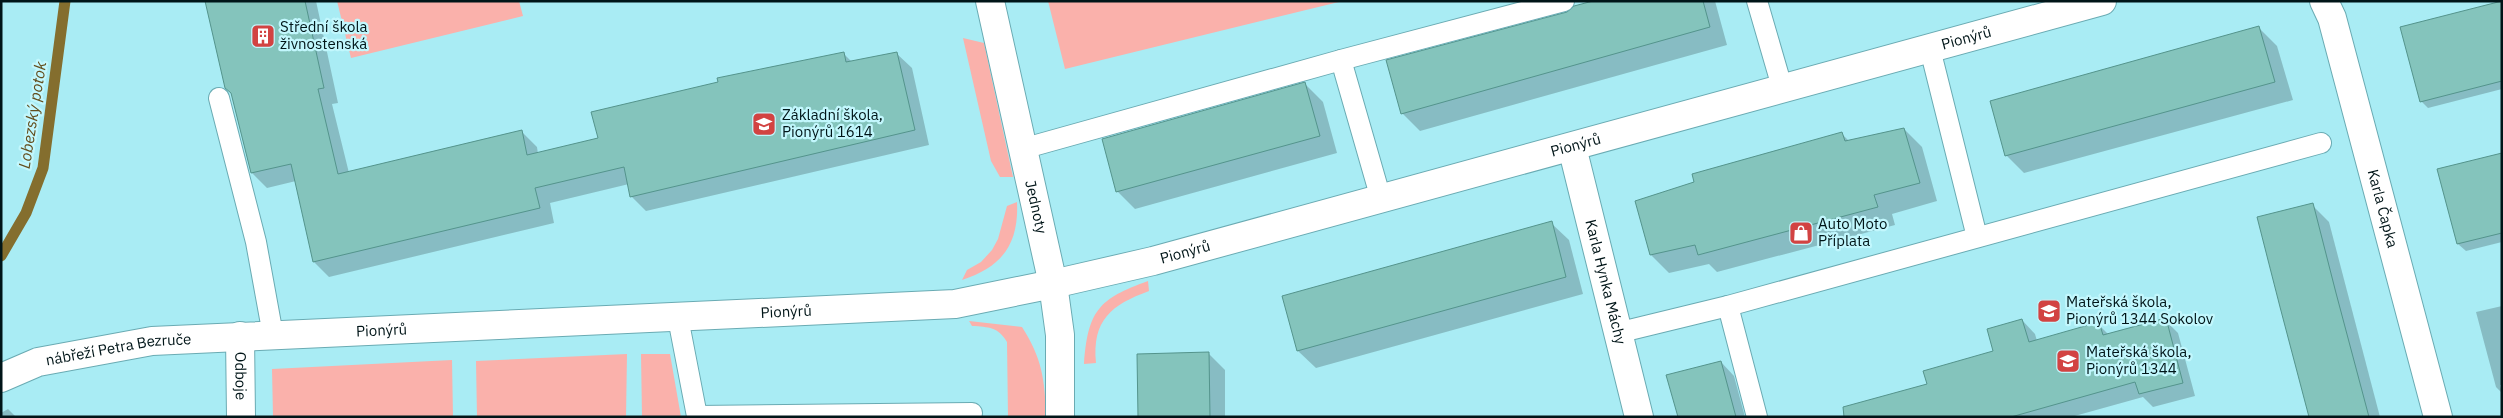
<svg xmlns="http://www.w3.org/2000/svg" width="2503" height="418" viewBox="0 0 2503 418" font-family="'IBM Plex Sans',sans-serif">
  <style>
    .green { fill: #fab1ab }
    .shadow { fill: #0003 }
    .lines { fill: none; stroke-linecap: round; stroke-linejoin: round }
    .stream { stroke: #846e2e; stroke-width: 11 }
    .building { fill: #84c4bc; stroke: #54948c }
    .service-casing { stroke: #6aabb3; stroke-width: 22 }
    .minor-casing { stroke: #6aabb3; stroke-width: 30 }
    .service { stroke: #fff; stroke-width: 20 }
    .minor { stroke: #fff; stroke-width: 28 }
    .labels { text-anchor: middle; stroke-width: 4.5; stroke-linejoin: round; paint-order: stroke }
    .poi-label { font-size: 15px; fill: #001518; stroke: #c2f7fd; text-anchor: start }
    .street-label { font-size: 15px; fill: #001518; stroke: #c2f7fd }
    .water-label { font-size: 16px; font-style: italic; fill: #634e1e; stroke: #c2f7fd }
  </style>
  <rect width="100%" height="100%" fill="#a9ecf4"/>
  <!-- green -->
  <g class="green">
    <path d="M 337,1 L 519,1 L 523,16 L 351,58 Z"/>
    <path d="M 1048,1 L 1343,1 L 1065,69 Z"/>
    <path d="M 963,38 L 984,43 L 1013,177 L 1000,177 L 991,161 Z"/>
    <path d="M 1017,202 C 1019,244 1002,267 962,280 L 967,270 L 981,262 L 992,250 L 998,239 L 1007,206 Z"/>
    <path d="M 1148,281 L 1149,291 C 1111,305 1092,320 1096,363 L 1084,364 C 1088,311 1098,299 1148,281 Z"/>
    <path d="M 969,321 L 1022,327 C 1042,358 1045,380 1046,417 L 1008,417 L 1007,342 C 998,327 989,327 972,326 Z"/>
    <path d="M 627,354 L 626,417 L 477,417 L 476,361 Z"/>
    <path d="M 641,354 L 670,354 L 681,417 L 642,417 Z"/>
    <path d="M 452,360 L 453,417 L 273,417 L 272,369 Z"/>
  </g>
  <!-- shadow -->
  <g class="shadow">
    <path d="M 206,1 L 316,1 L 338,103 L 332,104 L 349,173 L 522,132 L 537,147 L 538,154 L 599,139 L 843,53 L 852,62 L 896,53 L 912,68 L 929,145 L 646,211 L 631,196 L 629,184 L 550,203 L 554,223 L 329,277 L 314,262 L 296,181 L 267,188 L 252,173 L 233,94 Z"/>
    <path d="M 1598,1 L 1715,1 L 1727,45 L 1420,131 L 1402,113 L 1568,14 Z"/>
    <path d="M 2502,2 L 2502,89 L 2428,108 L 2421,101 Z"/>
    <path d="M 2259,28 L 2277,46 L 2293,100 L 2024,173 L 2006,155 Z"/>
    <path d="M 1305,84 L 1323,102 L 1337,153 L 1135,209 L 1117,191 Z"/>
    <path d="M 1904,129 L 1922,147 L 1937,201 L 1892,214 L 1895,225 L 1717,272 L 1709,264 L 1669,273 L 1651,255 L 1842,134 L 1849,141 Z"/>
    <path d="M 2502,154 L 2502,242 L 2466,251 L 2458,244 L 2439,170 Z"/>
    <path d="M 2312,205 L 2329,222 L 2380,417 L 2311,417 Z"/>
    <path d="M 1551,223 L 1569,240 L 1583,294 L 1316,368 L 1298,351 Z"/>
    <path d="M 2502,306 L 2502,385 L 2500,385 L 2502,393 L 2496,387 L 2476,312 Z"/>
    <path d="M 2022,320 L 2035,334 L 2037,341 L 2098,324 L 2109,335 L 2165,320 L 2178,333 L 2195,396 L 2153,407 L 2143,397 L 2071,417 L 1870,417 L 1995,352 Z"/>
    <path d="M 1208,353 L 1225,370 L 1225,417 L 1139,417 Z"/>
    <path d="M 1721,362 L 1734,376 L 1745,417 L 1679,417 Z"/>
    <path d="M 8,409 L 16,417 L 1,417 L 1,413 Z"/>
  </g>
  <g class="lines">
    <!-- stream -->
    <path class="stream" d="M 1,256 L 26,213 L 43,168 L 65,1"/>
  </g>
  <!-- building -->
  <g class="building">
    <path d="M 205,1 L 305,1 L 324,88 L 318,89 L 338,174 L 522,130 L 527,155 L 598,138 L 591,112 L 718,82 L 717,78 L 844,52 L 846,62 L 897,52 L 915,130 L 630,197 L 624,167 L 535,188 L 540,208 L 313,262 L 291,164 L 251,173 L 231,93 L 225,88 Z"/>
    <path d="M 1593,1 L 1703,1 L 1710,27 L 1401,114 L 1386,60 L 1567,12 L 1574,6 Z"/>
    <path d="M 2502,1 L 2502,81 L 2420,102 L 2400,27 Z"/>
    <path d="M 2259,26 L 2275,82 L 2005,156 L 1990,101 Z"/>
    <path d="M 1305,82 L 1320,136 L 1116,192 L 1102,139 Z"/>
    <path d="M 1904,128 L 1920,183 L 1874,195 L 1878,207 L 1698,255 L 1695,245 L 1650,255 L 1635,201 L 1694,182 L 1692,174 L 1842,132 L 1845,141 Z"/>
    <path d="M 2502,153 L 2502,233 L 2457,244 L 2437,169 Z"/>
    <path d="M 2313,203 L 2336,293 L 2369,417 L 2309,417 L 2280,307 L 2257,217 Z"/>
    <path d="M 1552,221 L 1566,277 L 1297,351 L 1282,296 Z"/>
    <path d="M 2166,318 L 2183,383 L 2139,394 L 2135,382 L 2011,417 L 1844,417 L 1843,407 L 1927,384 L 1923,371 L 1993,351 L 1987,329 L 2022,319 L 2029,342 L 2099,322 L 2103,335 Z"/>
    <path d="M 1209,352 L 1210,417 L 1138,417 L 1137,354 Z"/>
    <path d="M 1721,361 L 1736,417 L 1678,417 L 1666,375 Z"/>
  </g>
  <g class="lines">
    <!-- service casing -->
    <g class="service-casing">
      <g id="service">
        <path d="M 1757,1 L 1782,87"/>
        <path d="M 1930,49 L 1977,237"/>
        <path d="M 1341,60 L 1381,199"/>
        <path d="M 219,98 L 256,242 L 273,335"/>
        <path d="M 1022,149 L 1341,60 L 1564,1"/>
        <path d="M 1728,306 L 1757,417"/>
        <path d="M 678,318 L 697,416 L 972,413"/>
        <path d="M 1617,333 L 1728,306 L 2321,143"/>
      </g>
    </g>
    <!-- minor casing -->
    <g class="minor-casing">
      <g id="minor">
        <path id="s1" d="M 990,1 L 1053,284 L 1060,335 L 1060,417"/>
        <path id="s2" d="M 2324,1 L 2332,18 L 2438,417"/>
        <path id="s3" d="M 1572,147 L 1639,417"/>
        <path id="s4" d="M 240,336 L 241,417"/>
        <path id="s5" d="M 1,378 L 38,362 L 152,341 L 955,304 L 1053,284 L 1153,261 L 2102,1"/>
      </g>
    </g>
    <!-- service -->
    <use href="#service" class="service"/>
    <!-- minor -->
    <use href="#minor" class="minor"/>
  </g>
  <!-- icons -->
  <defs>
    <g id="building-square" transform="scale(1.25)"><rect x="-9" y="-9" width="18" height="18" rx="4" fill="#d24342" stroke="#c2f7fd"/><path d="M-4-6H4V6H1V3H-1V6H-4ZM-2.5-4.3h1.7v1.8h-1.7ZM.8-4.3h1.7v1.8H.8ZM-2.5-1h1.7V.8h-1.7ZM.8-1h1.7V.8H.8Z" fill="#fff"/></g>
    <g id="school-square" transform="scale(1.25)"><rect x="-9" y="-9" width="18" height="18" rx="4" fill="#d24342" stroke="#c2f7fd"/><path d="M0-5L7-2L0 1L-7-2ZM-4 1L0 2.5L4 1V4Q0 6-4 4Z" fill="#fff"/></g>
    <g id="shop-square" transform="scale(1.25)"><rect x="-9" y="-9" width="18" height="18" rx="4" fill="#d24342" stroke="#c2f7fd"/><path d="M-5-2.5h2.3a2.7 3.5 0 0 1 5.4 0H5L5.5 6h-11ZM-1.5-2.5h3a1.5 2.3 0 0 0-3 0Z" fill="#fff"/></g>
  </defs>
  <g fill-rule="evenodd">
    <use href="#building-square" x="263" y="36"/>
    <use href="#school-square" x="764" y="124"/>
    <use href="#shop-square" x="1801" y="233"/>
    <use href="#school-square" x="2049" y="311"/>
    <use href="#school-square" x="2068" y="361"/>
  </g>
  <g class="labels">
    <!-- poi labels -->
    <g class="poi-label">
      <text x="280" y="32">Střední škola<tspan x="280" dy="17">živnostenská</tspan></text>
      <text x="782" y="120">Základní škola,<tspan x="782" dy="17">Pionýrů 1614</tspan></text>
      <text x="1818" y="229">Auto Moto<tspan x="1818" dy="17">Příplata</tspan></text>
      <text x="2066" y="307">Mateřská škola,<tspan x="2066" dy="17">Pionýrů 1344 Sokolov</tspan></text>
      <text x="2086" y="357">Mateřská škola,<tspan x="2086" dy="17">Pionýrů 1344</tspan></text>
    </g>
    <!-- street labels -->
    <g class="street-label">
      <text dy="5" stroke="none"><textPath href="#s5" startOffset="2006">Pionýrů</textPath></text>
      <text dy="5" stroke="none"><textPath href="#s5" startOffset="1601">Pionýrů</textPath></text>
      <text dy="5" stroke="none"><textPath href="#s1" startOffset="211">Jednoty</textPath></text>
      <text dy="5" stroke="none"><textPath href="#s2" startOffset="216">Karla Čapka</textPath></text>
      <text dy="5" stroke="none"><textPath href="#s5" startOffset="1196">Pionýrů</textPath></text>
      <text dy="5" stroke="none"><textPath href="#s3" startOffset="139">Karla Hynka Máchy</textPath></text>
      <text dy="5" stroke="none"><textPath href="#s5" startOffset="791">Pionýrů</textPath></text>
      <text dy="5" stroke="none"><textPath href="#s5" startOffset="386">Pionýrů</textPath></text>
      <text dy="5" stroke="none"><textPath href="#s5" startOffset="122">nábřeží Petra Bezruče</textPath></text>
      <text dy="5" stroke="none"><textPath href="#s4" startOffset="40">Odboje</textPath></text>
    </g>
    <!-- water labels -->
    <g class="water-label">
      <text transform="translate(32 115) rotate(-81)" y="6">Lobezský potok</text>
    </g>
  </g>
  <!-- border -->
  <rect width="2503" height="418" fill="none" stroke="#001518" stroke-width="5"/>
</svg>
